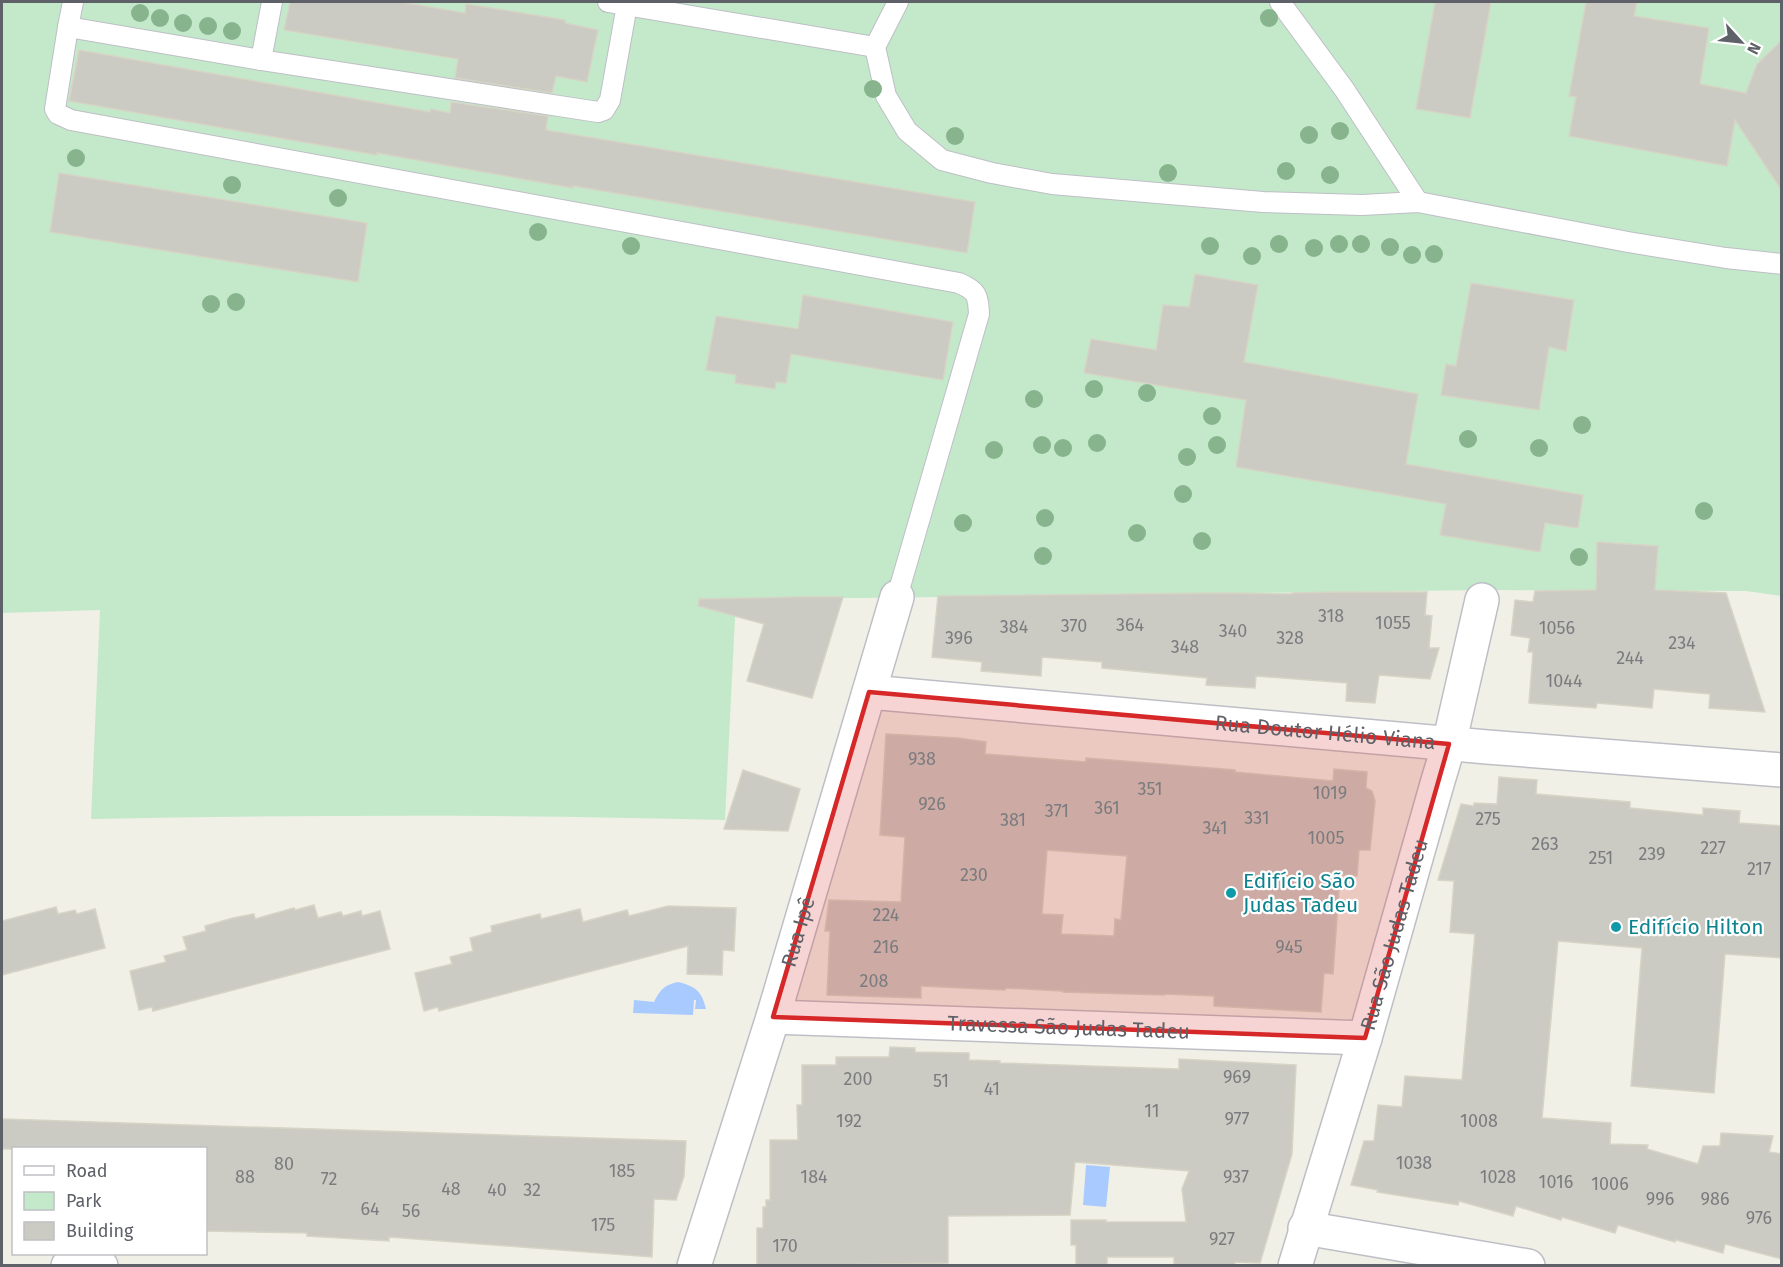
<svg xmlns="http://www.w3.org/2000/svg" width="1783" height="1267" viewBox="0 0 1783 1267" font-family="'Fira Sans',sans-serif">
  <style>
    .green { fill: #c3e9ca }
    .water { fill: #a9caff }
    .building { fill: #cccbc3; stroke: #d6d4c5; stroke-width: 1.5; fill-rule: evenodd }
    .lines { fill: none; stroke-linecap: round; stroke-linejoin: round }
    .service-casing { stroke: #bebfc6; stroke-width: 22 }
    .minor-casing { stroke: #bebfc6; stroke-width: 36 }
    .service { stroke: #fff; stroke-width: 20 }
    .minor { stroke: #fff; stroke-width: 33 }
    .tree { fill: #87b48d }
    .marked { fill: #d62828; fill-opacity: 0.2; stroke: #d62828; stroke-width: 4.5; stroke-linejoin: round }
    .culture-dot { fill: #0f9aa8; stroke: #fff; stroke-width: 2 }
    .labels { text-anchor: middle; stroke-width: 4.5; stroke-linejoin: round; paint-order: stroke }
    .number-label { font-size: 18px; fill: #7a7c7f }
    .street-label { font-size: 21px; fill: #5e6168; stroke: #fff }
    .culture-label { font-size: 21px; fill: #0d838f; stroke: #fff; text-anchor: start }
  </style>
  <rect width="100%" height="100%" fill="#f1f0e7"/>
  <!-- green -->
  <path class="green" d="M 2,2 L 1781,2 L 1781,596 L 1746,591 L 1488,590 L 860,598 L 736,598 L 725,820 C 514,814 302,815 91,819 L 100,610 L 2,613 Z"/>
  <!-- water -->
  <g class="water">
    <path d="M 678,982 C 695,986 702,991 706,1009 L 695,1009 L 696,1000 L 694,1000 L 693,1015 L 633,1013 L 634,1000 L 654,1002 C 660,990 664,985 678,982 Z"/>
    <path d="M 1086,1165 L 1110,1167 L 1106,1207 L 1083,1205 Z"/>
  </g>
  <!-- building -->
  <g class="building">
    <path d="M 290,2 L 401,2 L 465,13 L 466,4 L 565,20 L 565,23 L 598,30 L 587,82 L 556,76 L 552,93 L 455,78 L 458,59 L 284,30 Z"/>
    <path d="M 1435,2 L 1491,2 L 1470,118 L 1416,109 Z"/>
    <path d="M 1586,2 L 1637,2 L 1634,16 L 1709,28 L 1700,84 L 1746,93 L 1757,64 L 1782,40 L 1782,191 L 1735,120 L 1727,166 L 1569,136 L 1576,97 L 1569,96 Z"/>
    <path d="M 79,50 L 430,112 L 431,109 L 450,113 L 451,102 L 548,116 L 546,130 L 975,202 L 967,253 L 573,186 L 573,188 L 377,153 L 377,155 L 69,101 Z"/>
    <path d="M 59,173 L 367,223 L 358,282 L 50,232 Z"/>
    <path d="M 1195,274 L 1258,285 L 1244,362 L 1418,394 L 1406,464 L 1583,495 L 1578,528 L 1545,523 L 1540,552 L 1440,535 L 1446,504 L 1236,467 L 1246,400 L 1084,373 L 1091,339 L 1156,350 L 1163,305 L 1189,307 Z"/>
    <path d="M 1471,283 L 1574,300 L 1566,351 L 1549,347 L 1539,410 L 1441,395 L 1446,364 L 1456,366 Z"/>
    <path d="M 803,295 L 953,322 L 943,380 L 791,354 L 786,383 L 776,382 L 775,389 L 735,383 L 736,375 L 706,370 L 716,316 L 798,329 Z"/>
    <path d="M 1597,542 L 1658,546 L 1655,590 L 1726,593 L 1765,712 L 1709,708 L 1710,694 L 1654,689 L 1652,708 L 1597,703 L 1596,708 L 1529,703 L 1533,652 L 1528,652 L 1530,638 L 1511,635 L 1515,600 L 1533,602 L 1535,591 L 1596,590 Z"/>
    <path d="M 1335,592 L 1427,592 L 1425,615 L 1432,616 L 1429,648 L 1439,648 L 1430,679 L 1379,675 L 1375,703 L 1346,701 L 1347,683 L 1256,676 L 1255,688 L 1206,685 L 1207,678 L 1102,668 L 1102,662 L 1042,657 L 1041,676 L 981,671 L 982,662 L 932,657 L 938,596 L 1223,593 L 1292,594 L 1292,593 Z"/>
    <path d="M 795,597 L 843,597 L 812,698 L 747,681 L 764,624 L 698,606 L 699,599 Z"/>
    <path d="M 886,734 L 958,738 L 986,742 L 985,754 L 1036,758 L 1086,762 L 1086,758 L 1186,766 L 1235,770 L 1235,772 L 1333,781 L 1334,769 L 1367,772 L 1366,788 L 1372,791 L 1375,801 L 1370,850 L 1359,850 L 1357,876 L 1340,875 L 1333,974 L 1324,973 L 1321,1012 L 1214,1006 L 1214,996 L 1164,994 L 1164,995 L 1063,992 L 1063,991 L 1006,988 L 1005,990 L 921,986 L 921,998 L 827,995 L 830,931 L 825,931 L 829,900 L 901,902 L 905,837 L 880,835 ZM 1047,850 L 1127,856 L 1121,920 L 1115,919 L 1114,936 L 1061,934 L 1063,915 L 1042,914 Z"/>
    <path d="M 743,770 L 800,789 L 788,831 L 724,829 Z"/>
    <path d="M 1499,777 L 1537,780 L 1536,794 L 1630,802 L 1630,808 L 1703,815 L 1703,808 L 1740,811 L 1739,823 L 1782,826 L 1782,958 L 1725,954 L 1714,1093 L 1631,1086 L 1642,948 L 1558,941 L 1542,1118 L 1611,1123 L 1610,1144 L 1648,1145 L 1647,1149 L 1698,1164 L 1703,1146 L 1720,1146 L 1721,1133 L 1773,1136 L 1769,1152 L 1782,1154 L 1782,1259 L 1725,1244 L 1723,1253 L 1676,1240 L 1675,1242 L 1618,1225 L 1615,1233 L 1562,1217 L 1561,1220 L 1516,1206 L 1513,1216 L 1459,1201 L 1458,1205 L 1377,1192 L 1378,1190 L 1351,1185 L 1364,1141 L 1374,1141 L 1378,1105 L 1402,1107 L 1405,1076 L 1462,1080 L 1475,934 L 1450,932 L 1454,881 L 1438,880 L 1461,804 L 1474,806 L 1474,803 L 1497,804 Z"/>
    <path d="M 314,905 L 318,918 L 341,912 L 343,916 L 361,911 L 362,916 L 380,911 L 390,949 L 153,1011 L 152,1007 L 139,1010 L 130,971 L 166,962 L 164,956 L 187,950 L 183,937 L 206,931 L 205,926 L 233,918 L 254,914 L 255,919 L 294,908 L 295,910 Z"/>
    <path d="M 668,906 L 736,908 L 734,951 L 723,950 L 722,975 L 687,974 L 688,946 L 439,1011 L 438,1007 L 424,1011 L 415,973 L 452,964 L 450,957 L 473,951 L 470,938 L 492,932 L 491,926 L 540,914 L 541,919 L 580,909 L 583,922 L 627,910 L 629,916 Z"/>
    <path d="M 56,907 L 58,914 L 75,910 L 77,914 L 95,909 L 105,948 L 2,975 L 2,921 Z"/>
    <path d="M 890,1047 L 915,1048 L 915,1052 L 969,1053 L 969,1060 L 1000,1061 L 1000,1063 L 1179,1069 L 1179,1059 L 1296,1065 L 1292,1154 L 1260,1263 L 1235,1262 L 1235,1266 L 1174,1266 L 1174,1257 L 1107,1257 L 1107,1266 L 1076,1266 L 1076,1245 L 1071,1245 L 1071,1220 L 1106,1220 L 1106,1222 L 1186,1222 L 1182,1189 L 1189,1171 L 1075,1162 L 1070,1215 L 948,1216 L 948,1263 L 757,1266 L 757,1228 L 763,1228 L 763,1207 L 766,1207 L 766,1200 L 770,1200 L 770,1140 L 798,1140 L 797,1105 L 802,1105 L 802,1065 L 836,1065 L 836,1057 L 889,1057 Z"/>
    <path d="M 2,1119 L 686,1141 L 684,1176 L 676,1200 L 654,1199 L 652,1257 L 389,1237 L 389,1241 L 307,1236 L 307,1233 L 206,1231 L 206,1149 L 2,1149 Z"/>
  </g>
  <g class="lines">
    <!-- service casing -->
    <g class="service-casing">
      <g id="service">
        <path d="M 73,2 L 68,27 L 261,60 L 598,112 L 604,110 L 610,100 L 627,5"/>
        <path d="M 608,2 L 875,47"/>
        <path d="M 898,2 L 875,47 L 886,96 L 907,131 L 942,160 L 992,173 L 1052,184 L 1263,202 L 1362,205 L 1418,202 L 1628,242 L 1726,258 L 1782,264"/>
        <path d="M 1280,2 L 1344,89 L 1418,202"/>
        <path d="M 68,27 L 55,109 L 58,114 L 71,120 L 959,283 C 977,291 978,295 979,314 L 897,597"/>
        <path d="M 261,60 L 272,2"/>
      </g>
    </g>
    <!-- minor casing -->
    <g class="minor-casing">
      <g id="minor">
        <path id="s1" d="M 869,692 L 1487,747 L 1782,770"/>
        <path id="s2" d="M 773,1017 L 1365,1038"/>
        <path d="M 1305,1228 L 1528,1266"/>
        <path d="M 68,1266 L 73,1264 L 101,1266"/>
        <path id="s3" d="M 694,1266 L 773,1017 L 897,597"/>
        <path id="s4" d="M 1295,1266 L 1365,1038 L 1437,784 L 1449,744 L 1482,600"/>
      </g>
    </g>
    <!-- service -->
    <use href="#service" class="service"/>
    <!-- minor -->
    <use href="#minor" class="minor"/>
  </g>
  <!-- trees -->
  <g class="tree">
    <circle cx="140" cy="13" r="9"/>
    <circle cx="160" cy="18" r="9"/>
    <circle cx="1269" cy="18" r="9"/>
    <circle cx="183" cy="23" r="9"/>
    <circle cx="208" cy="26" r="9"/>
    <circle cx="232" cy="31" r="9"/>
    <circle cx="873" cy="89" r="9"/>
    <circle cx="1340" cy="131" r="9"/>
    <circle cx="1309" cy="135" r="9"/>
    <circle cx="955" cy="136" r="9"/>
    <circle cx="76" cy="158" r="9"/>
    <circle cx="1286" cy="171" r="9"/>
    <circle cx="1168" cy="173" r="9"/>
    <circle cx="1330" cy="175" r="9"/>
    <circle cx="232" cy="185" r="9"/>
    <circle cx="338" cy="198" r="9"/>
    <circle cx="538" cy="232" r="9"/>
    <circle cx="1279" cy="244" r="9"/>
    <circle cx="1339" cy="244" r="9"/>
    <circle cx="1361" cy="244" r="9"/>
    <circle cx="631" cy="246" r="9"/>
    <circle cx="1210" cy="246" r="9"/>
    <circle cx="1390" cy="247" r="9"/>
    <circle cx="1314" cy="248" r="9"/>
    <circle cx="1434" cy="254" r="9"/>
    <circle cx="1412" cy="255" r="9"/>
    <circle cx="1252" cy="256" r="9"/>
    <circle cx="236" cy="302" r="9"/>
    <circle cx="211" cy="304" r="9"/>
    <circle cx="1094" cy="389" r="9"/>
    <circle cx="1147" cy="393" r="9"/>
    <circle cx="1034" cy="399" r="9"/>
    <circle cx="1212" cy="416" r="9"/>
    <circle cx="1582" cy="425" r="9"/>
    <circle cx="1468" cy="439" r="9"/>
    <circle cx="1097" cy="443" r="9"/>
    <circle cx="1042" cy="445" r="9"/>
    <circle cx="1217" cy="445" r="9"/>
    <circle cx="1063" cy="448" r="9"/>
    <circle cx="1539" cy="448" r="9"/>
    <circle cx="994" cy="450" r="9"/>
    <circle cx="1187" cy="457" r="9"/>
    <circle cx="1183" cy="494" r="9"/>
    <circle cx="1704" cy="511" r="9"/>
    <circle cx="1045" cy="518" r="9"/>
    <circle cx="963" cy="523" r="9"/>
    <circle cx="1137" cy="533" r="9"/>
    <circle cx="1202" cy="541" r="9"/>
    <circle cx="1043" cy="556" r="9"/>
    <circle cx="1579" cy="557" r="9"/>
  </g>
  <!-- marked area -->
  <path class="marked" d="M 869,692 L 1449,744 L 1365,1038 L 773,1017 Z"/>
  <!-- markers -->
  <g class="culture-dot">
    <circle cx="1231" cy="893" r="6"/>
    <circle cx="1616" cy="927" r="6"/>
  </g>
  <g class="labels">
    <!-- number labels -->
    <g class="number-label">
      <text x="1331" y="622">318</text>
      <text x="1393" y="629">1055</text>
      <text x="1130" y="631">364</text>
      <text x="1074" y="632">370</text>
      <text x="1014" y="633">384</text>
      <text x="1557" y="634">1056</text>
      <text x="1233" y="637">340</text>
      <text x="959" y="644">396</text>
      <text x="1290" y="644">328</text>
      <text x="1682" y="649">234</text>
      <text x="1185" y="653">348</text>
      <text x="1630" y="664">244</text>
      <text x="1564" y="687">1044</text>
      <text x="922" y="765">938</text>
      <text x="1150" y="795">351</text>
      <text x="1330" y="799">1019</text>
      <text x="932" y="810">926</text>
      <text x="1107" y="814">361</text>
      <text x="1057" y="817">371</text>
      <text x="1257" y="824">331</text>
      <text x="1488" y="825">275</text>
      <text x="1013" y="826">381</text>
      <text x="1215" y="834">341</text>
      <text x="1326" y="844">1005</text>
      <text x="1545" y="850">263</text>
      <text x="1713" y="854">227</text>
      <text x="1652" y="860">239</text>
      <text x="1601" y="864">251</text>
      <text x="1759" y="875">217</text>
      <text x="974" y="881">230</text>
      <text x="886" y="921">224</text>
      <text x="886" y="953">216</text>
      <text x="1289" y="953">945</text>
      <text x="874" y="987">208</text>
      <text x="1237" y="1083">969</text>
      <text x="858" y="1085">200</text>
      <text x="941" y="1087">51</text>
      <text x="992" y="1095">41</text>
      <text x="1152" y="1117">11</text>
      <text x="1237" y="1125">977</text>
      <text x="849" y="1127">192</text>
      <text x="1479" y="1127">1008</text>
      <text x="1414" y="1169">1038</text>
      <text x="284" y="1170">80</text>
      <text x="622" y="1177">185</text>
      <text x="245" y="1183">88</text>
      <text x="814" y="1183">184</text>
      <text x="1236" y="1183">937</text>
      <text x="1498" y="1183">1028</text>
      <text x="329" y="1185">72</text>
      <text x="1556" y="1188">1016</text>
      <text x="1610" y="1190">1006</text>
      <text x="451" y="1195">48</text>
      <text x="497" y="1196">40</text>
      <text x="532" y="1196">32</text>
      <text x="1660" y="1205">996</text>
      <text x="1715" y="1205">986</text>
      <text x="370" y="1215">64</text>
      <text x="411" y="1217">56</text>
      <text x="1759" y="1224">976</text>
      <text x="603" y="1231">175</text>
      <text x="1222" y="1245">927</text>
      <text x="785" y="1252">170</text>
    </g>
    <!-- street labels -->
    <g class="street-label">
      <text dy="7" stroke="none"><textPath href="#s1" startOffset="458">Rua Doutor Hélio Viana</textPath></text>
      <text dy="7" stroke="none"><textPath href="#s3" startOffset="350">Rua Ipê</textPath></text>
      <text dy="7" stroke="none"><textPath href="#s4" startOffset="346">Rua São Judas Tadeu</textPath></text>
      <text dy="7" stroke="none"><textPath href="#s2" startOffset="296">Travessa São Judas Tadeu</textPath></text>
    </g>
    <!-- culture labels -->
    <g class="culture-label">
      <text x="1243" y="888">Edifício São<tspan x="1243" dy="24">Judas Tadeu</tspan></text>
      <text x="1628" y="934">Edifício Hilton</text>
    </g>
  </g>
  <!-- border -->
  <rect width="1783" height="1267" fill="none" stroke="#5e6168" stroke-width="6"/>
  <!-- legend -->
  <rect x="12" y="1147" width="195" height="108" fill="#ffffff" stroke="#bfc0c3" stroke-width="1.5"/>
  <rect x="24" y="1166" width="30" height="9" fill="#ffffff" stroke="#bfc0c3" stroke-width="1.5"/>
  <text x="66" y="1177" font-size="18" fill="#5e6168">Road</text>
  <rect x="24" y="1192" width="30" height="18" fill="#c3e9ca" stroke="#bfc0c3" stroke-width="1.5"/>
  <text x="66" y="1207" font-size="18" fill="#5e6168">Park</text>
  <rect x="24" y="1222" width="30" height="18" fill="#cccbc3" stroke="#bfc0c3" stroke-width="1.5"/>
  <text x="66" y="1237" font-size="18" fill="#5e6168">Building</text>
  <!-- north arrow -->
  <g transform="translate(1741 42) rotate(117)" stroke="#ffffff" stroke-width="4.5" paint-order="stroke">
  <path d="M0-4.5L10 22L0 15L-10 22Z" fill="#5e6168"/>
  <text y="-9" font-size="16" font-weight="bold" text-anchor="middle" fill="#5e6168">N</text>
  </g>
</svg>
